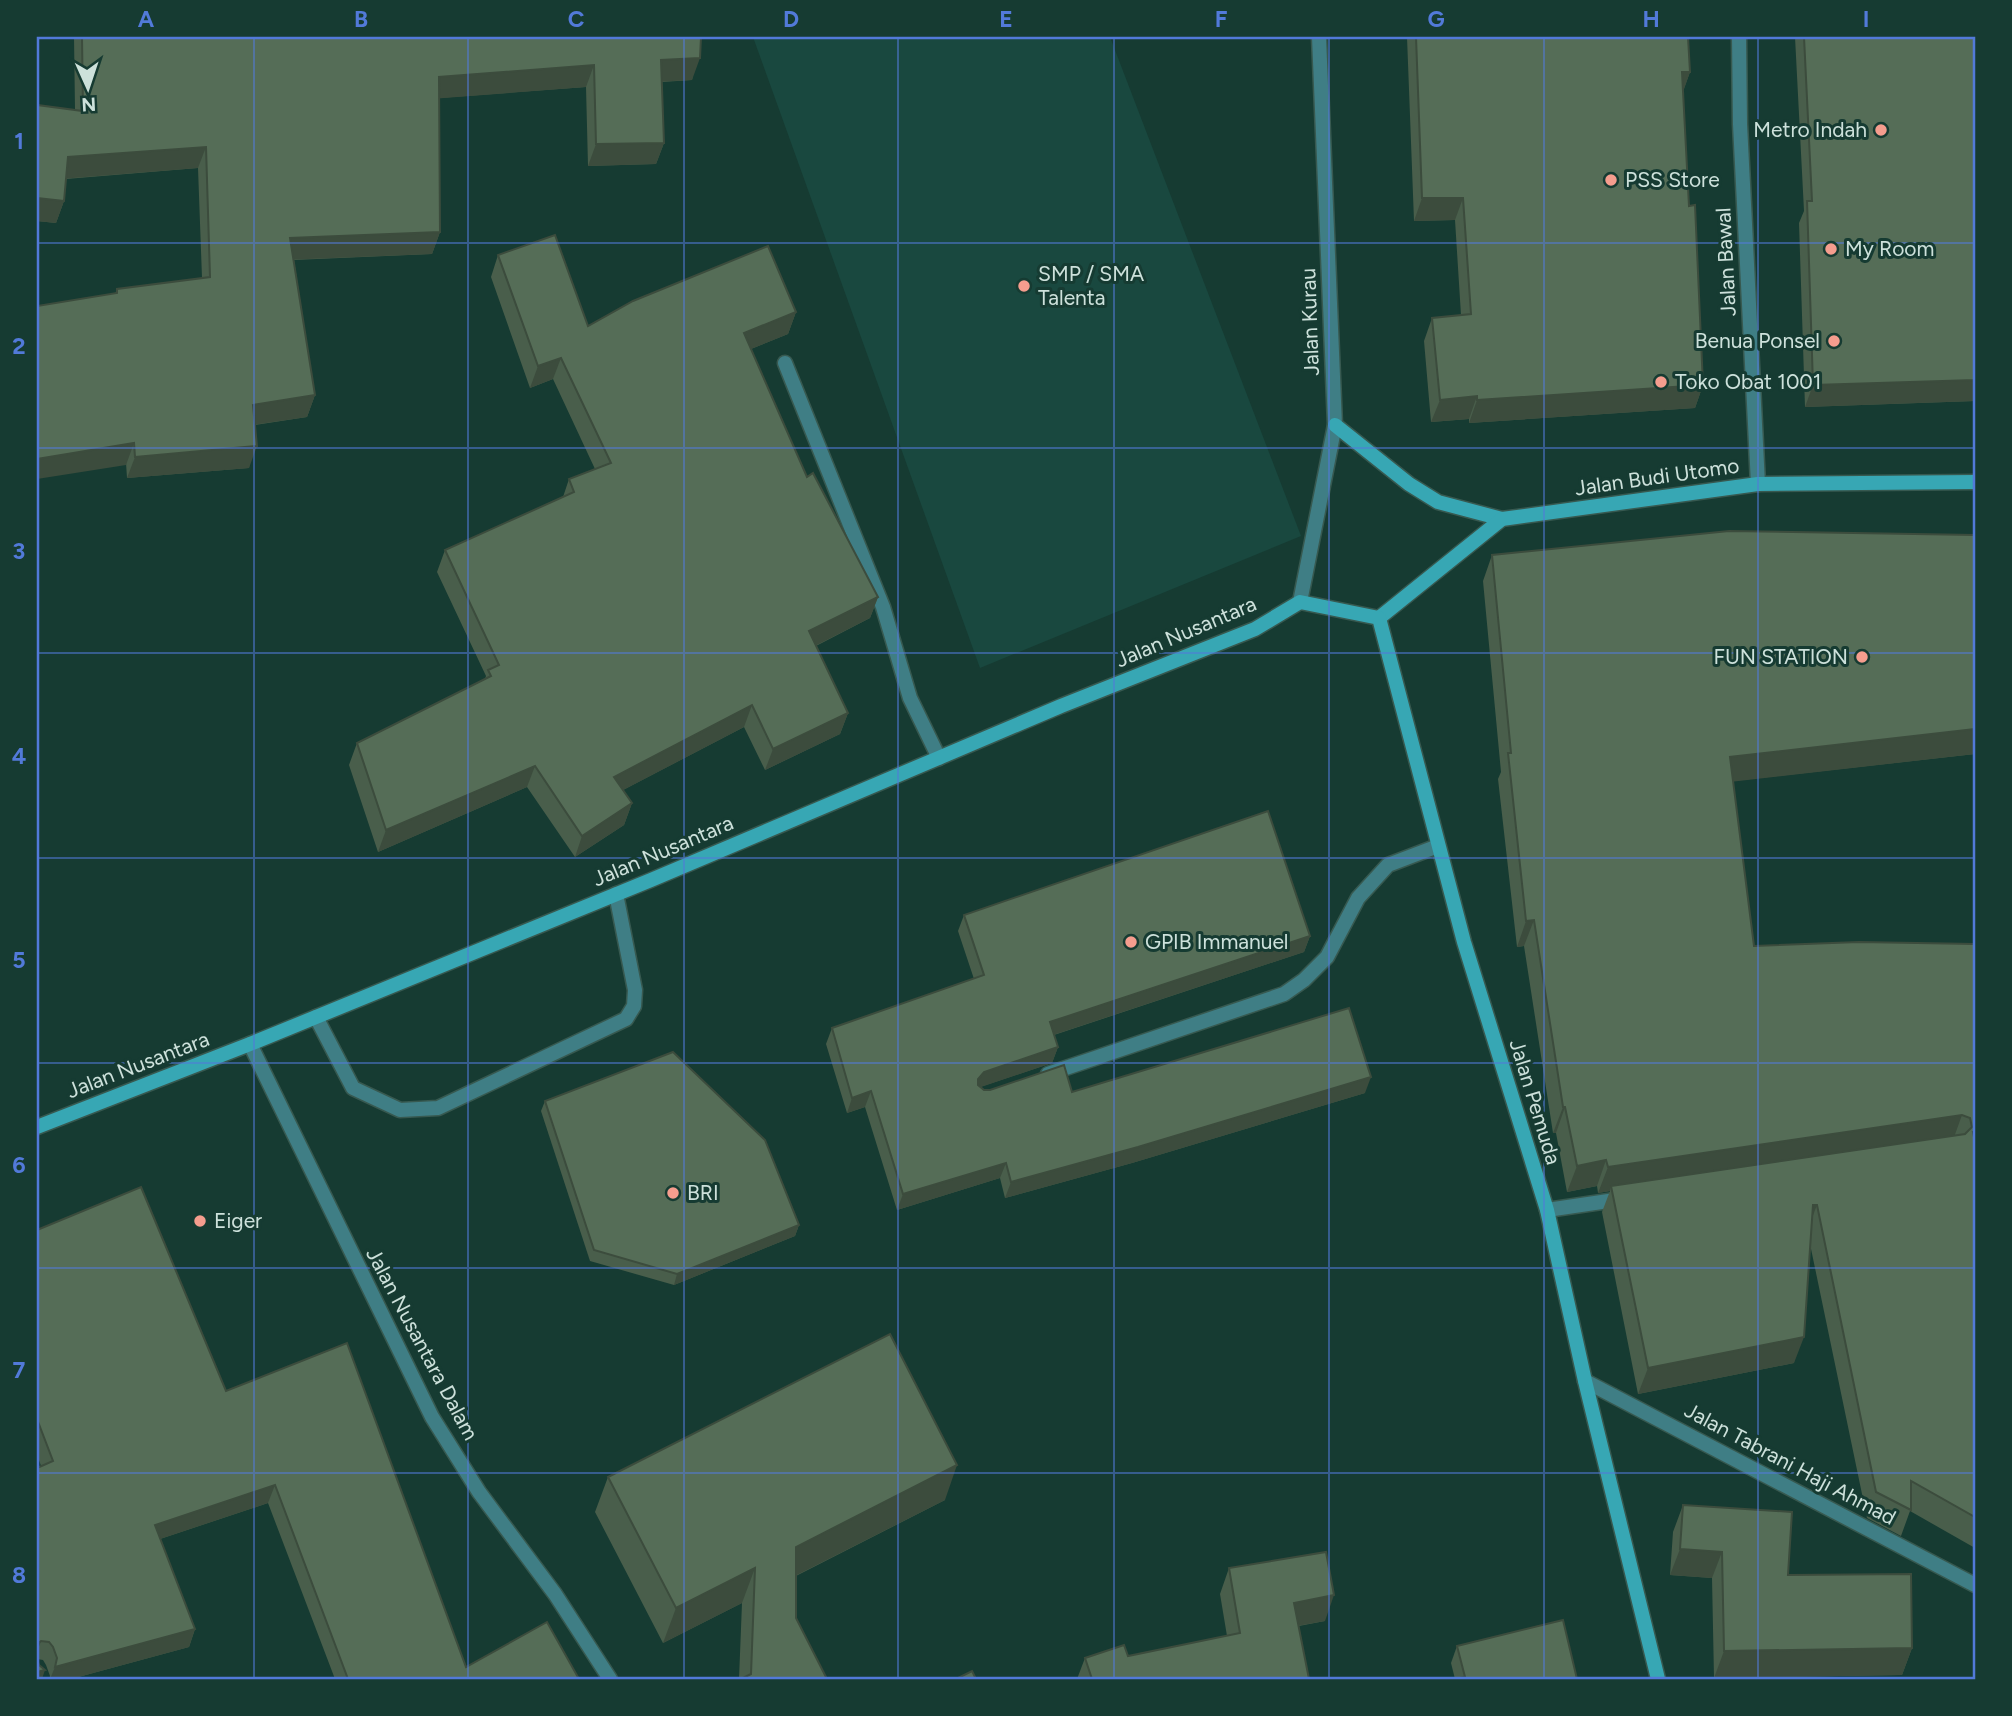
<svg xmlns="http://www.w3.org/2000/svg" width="2012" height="1716" viewBox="0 0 2012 1716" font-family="Figtree,sans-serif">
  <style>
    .built { fill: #19483f }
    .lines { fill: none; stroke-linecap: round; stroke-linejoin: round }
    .service-casing { stroke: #375950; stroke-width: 17 }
    .minor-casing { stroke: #375950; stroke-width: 17 }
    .tertiary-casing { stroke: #375950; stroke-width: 17 }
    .secondary-casing { stroke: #375950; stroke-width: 17 }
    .service { stroke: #3f7e85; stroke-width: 14 }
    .minor { stroke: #3f7e85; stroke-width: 14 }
    .tertiary { stroke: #3f7e85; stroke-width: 14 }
    .secondary { stroke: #37a7b4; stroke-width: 14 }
    .wall { fill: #495e4b }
    .shaded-wall { fill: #3c4c3d }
    .building { fill: #556d57; stroke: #3c4c3d; stroke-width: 2 }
    .grid { fill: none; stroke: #527ad9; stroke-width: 2; stroke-opacity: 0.55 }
    .poi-dot { fill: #f59d8e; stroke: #163b32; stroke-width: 2.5 }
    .labels { text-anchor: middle; stroke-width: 6; stroke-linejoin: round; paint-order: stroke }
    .poi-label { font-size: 21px; fill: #cde1db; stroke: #163b32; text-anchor: start }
    .street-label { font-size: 21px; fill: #cde1db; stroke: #163b32 }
    .neatline { fill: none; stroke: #527ad9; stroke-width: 2.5 }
    .grid-label { font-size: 23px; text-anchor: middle; font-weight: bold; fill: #527ad9 }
  </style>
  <rect width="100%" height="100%" fill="#163b32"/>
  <!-- built -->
  <path class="built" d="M 753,37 L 1110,37 L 1301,536 L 980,668 Z"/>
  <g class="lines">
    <!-- service casing -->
    <g class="service-casing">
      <g id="service">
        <path d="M 785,363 L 883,607 L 910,698 L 939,758"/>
        <path d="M 316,1017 L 353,1088 L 400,1110 L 438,1108 L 626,1019 L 634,1006 L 635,990 L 616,894"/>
        <path d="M 1048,1074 L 1284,994 L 1304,980 L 1327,957 L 1358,898 L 1388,865 L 1438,846"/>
      </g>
    </g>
    <!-- minor casing -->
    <g class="minor-casing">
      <g id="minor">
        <path d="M 250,1044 L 432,1417 L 479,1492 L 555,1594 L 610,1679"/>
        <path d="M 1547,1210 L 1622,1199"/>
        <path d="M 1585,1381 L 1975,1585"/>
      </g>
    </g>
    <!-- tertiary casing -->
    <g class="tertiary-casing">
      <g id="tertiary">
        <path d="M 1739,37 L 1740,124 L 1758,484"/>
        <path d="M 1300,602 L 1335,425 L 1319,37"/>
      </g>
    </g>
    <!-- secondary casing -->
    <g class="secondary-casing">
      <g id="secondary">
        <path d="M 1335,425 L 1409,484 L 1438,502 L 1502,519"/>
        <path d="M 1379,618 L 1502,519 L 1758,484 L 1975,482"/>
        <path d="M 37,1127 L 250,1044 L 651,880 L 1061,706 L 1255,629 L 1300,602 L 1379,618 L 1464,942 L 1547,1210 L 1585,1381 L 1658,1679"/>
      </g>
    </g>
    <!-- service -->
    <use href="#service" class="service"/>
    <!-- minor -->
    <use href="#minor" class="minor"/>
    <!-- tertiary -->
    <use href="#tertiary" class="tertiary"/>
    <!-- secondary -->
    <use href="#secondary" class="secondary"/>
  </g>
  <!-- wall -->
  <g class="wall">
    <path d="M 74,37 L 701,37 L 692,80 L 662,82 L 664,143 L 656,164 L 588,166 L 586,87 L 439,98 L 440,232 L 432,254 L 294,260 L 315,395 L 307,417 L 255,425 L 249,468 L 127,478 L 115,294 L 117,289 L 202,278 L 198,168 L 66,179 L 64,201 L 56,223 L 37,221 L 37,105 L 75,110 Z"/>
    <path d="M 1407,37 L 1688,37 L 1690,72 L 1683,91 L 1689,206 L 1703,385 L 1695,408 L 1469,423 L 1469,419 L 1431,422 L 1424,341 L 1432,318 L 1461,315 L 1455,220 L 1414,221 Z"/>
    <path d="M 1795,37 L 1975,37 L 1975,401 L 1805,407 L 1799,223 L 1804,211 Z"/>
    <path d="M 498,255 L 588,326 L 796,312 L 788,334 L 751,349 L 807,477 L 878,597 L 870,618 L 816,646 L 848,713 L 840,734 L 765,770 L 744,727 L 623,790 L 632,803 L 624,825 L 575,857 L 527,787 L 378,852 L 349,765 L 357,743 L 485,679 L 486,676 L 437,572 L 445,550 L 563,497 L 569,479 L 595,469 L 553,379 L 530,388 L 491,277 Z"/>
    <path d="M 1975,535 L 1975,754 L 1733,781 L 1754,946 L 1975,944 L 1975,1548 L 1910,1511 L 1901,1536 L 1867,1518 L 1810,1244 L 1794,1363 L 1638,1394 L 1602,1212 L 1610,1191 L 1598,1193 L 1597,1186 L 1567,1192 L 1556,1133 L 1553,1133 L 1524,946 L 1517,947 L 1498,779 L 1501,772 L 1483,581 L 1492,555 Z"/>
    <path d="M 964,915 L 1310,936 L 1304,952 L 1054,1035 L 1058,1047 L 1052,1063 L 980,1087 L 984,1090 L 1072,1092 L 1365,1093 L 1132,1163 L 1005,1198 L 1000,1178 L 897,1210 L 865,1107 L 847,1113 L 826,1044 L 832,1028 L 974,979 L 958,931 Z"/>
    <path d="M 545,1101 L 799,1225 L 795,1236 L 674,1285 L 590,1261 L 541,1111 Z"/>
    <path d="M 37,1230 L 226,1391 L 466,1667 L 579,1679 L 335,1679 L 268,1503 L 160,1539 L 195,1629 L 189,1647 L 71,1679 L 49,1679 L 50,1676 L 46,1665 L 43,1660 L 37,1659 L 37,1679 L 37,1468 L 41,1466 L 37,1454 Z"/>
    <path d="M 608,1477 L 945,1500 L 796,1576 L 796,1618 L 827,1679 L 739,1679 L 742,1603 L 663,1643 L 595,1512 Z"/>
    <path d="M 1683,1505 L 1788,1575 L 1912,1648 L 1902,1675 L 1714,1678 L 1712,1578 L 1670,1575 L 1673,1532 Z"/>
    <path d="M 1229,1568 L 1325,1621 L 1299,1626 L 1309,1679 L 1077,1679 L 1085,1658 L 1128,1656 L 1227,1636 L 1220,1594 Z"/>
    <path d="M 1457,1646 L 1577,1679 L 1455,1679 L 1451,1663 Z"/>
  </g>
  <!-- shaded-wall -->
  <g class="shaded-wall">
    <path d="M 700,58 L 692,80 L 653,82 L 661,60 Z"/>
    <path d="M 594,65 L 586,87 L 431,99 L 439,77 Z"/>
    <path d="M 1682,72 L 1690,72 L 1682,95 Z"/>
    <path d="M 664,143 L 656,164 L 588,166 L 596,144 Z"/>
    <path d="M 206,147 L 198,168 L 60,179 L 68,157 Z"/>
    <path d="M 37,198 L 64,201 L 56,223 L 37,221 Z"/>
    <path d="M 1422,198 L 1463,198 L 1455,220 L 1414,221 Z"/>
    <path d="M 440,232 L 432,254 L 282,260 L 290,238 Z"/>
    <path d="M 796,312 L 788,334 L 736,355 L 744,333 Z"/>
    <path d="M 561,358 L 553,379 L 530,388 L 538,366 Z"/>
    <path d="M 1975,380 L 1975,401 L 1805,407 L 1813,385 Z"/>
    <path d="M 1703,385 L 1695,408 L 1469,423 L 1477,400 Z"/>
    <path d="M 315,395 L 307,417 L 245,426 L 253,405 Z"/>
    <path d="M 1477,396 L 1469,419 L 1431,422 L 1440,400 Z"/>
    <path d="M 134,443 L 126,465 L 37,479 L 37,459 Z"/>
    <path d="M 257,446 L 249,468 L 127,478 L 135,457 Z"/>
    <path d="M 878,597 L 870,618 L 801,653 L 809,631 Z"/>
    <path d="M 752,705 L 744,727 L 606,799 L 614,777 Z"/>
    <path d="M 848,713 L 840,734 L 765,770 L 773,749 Z"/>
    <path d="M 1975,729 L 1975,754 L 1721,783 L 1730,757 Z"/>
    <path d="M 535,766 L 527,787 L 378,852 L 386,830 Z"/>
    <path d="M 632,803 L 624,825 L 575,857 L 582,836 Z"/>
    <path d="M 1534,920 L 1524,946 L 1517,947 L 1526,921 Z"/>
    <path d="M 1310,936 L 1304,952 L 1044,1038 L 1050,1022 Z"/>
    <path d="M 1058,1047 L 1052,1063 L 978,1088 L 978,1079 L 984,1072 Z"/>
    <path d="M 1371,1077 L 1365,1093 L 1132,1163 L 1005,1198 L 1011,1182 Z"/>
    <path d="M 871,1091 L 865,1107 L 847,1113 L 852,1098 Z"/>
    <path d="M 1563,1107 L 1565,1107 L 1556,1133 L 1553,1133 Z"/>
    <path d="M 1962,1115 L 1953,1140 L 1611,1186 L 1610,1191 L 1598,1193 L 1608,1167 Z"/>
    <path d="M 1606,1160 L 1597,1186 L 1567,1192 L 1577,1166 Z"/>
    <path d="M 1006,1163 L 1000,1178 L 897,1210 L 903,1194 Z"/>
    <path d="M 1813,1205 L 1817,1205 L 1807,1231 Z"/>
    <path d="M 799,1225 L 795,1236 L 674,1285 L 677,1274 Z"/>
    <path d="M 1804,1337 L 1794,1363 L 1638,1394 L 1648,1368 Z"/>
    <path d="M 957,1465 L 945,1500 L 783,1582 L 796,1547 Z"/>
    <path d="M 275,1485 L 268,1503 L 148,1543 L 155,1525 Z"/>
    <path d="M 1680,1549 L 1722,1552 L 1712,1578 L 1670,1575 Z"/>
    <path d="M 755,1568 L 742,1603 L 663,1643 L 676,1608 Z"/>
    <path d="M 1334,1595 L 1325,1621 L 1285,1628 L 1294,1603 Z"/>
    <path d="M 195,1629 L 189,1647 L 71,1679 L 50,1679 L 55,1667 Z"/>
    <path d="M 41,1641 L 37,1652 L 37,1644 Z"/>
    <path d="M 1912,1648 L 1902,1675 L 1714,1678 L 1724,1651 Z"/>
    <path d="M 45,1670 L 42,1679 L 37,1679 L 37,1672 Z"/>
  </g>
  <!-- building -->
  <g class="building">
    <path d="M 82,37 L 701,37 L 700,58 L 661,60 L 664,143 L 596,144 L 594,65 L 439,77 L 440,232 L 290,238 L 315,395 L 253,405 L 257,446 L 135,457 L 134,443 L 37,459 L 37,306 L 117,293 L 117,289 L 210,277 L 206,147 L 68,157 L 64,201 L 37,198 L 37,105 L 83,111 Z"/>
    <path d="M 1416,37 L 1688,37 L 1690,72 L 1682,72 L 1689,206 L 1695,205 L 1703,385 L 1477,400 L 1477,396 L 1440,400 L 1432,318 L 1471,314 L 1463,198 L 1422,198 Z"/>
    <path d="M 1804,37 L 1975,37 L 1975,380 L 1813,385 L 1807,201 L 1812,201 Z"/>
    <path d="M 555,235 L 588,326 L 633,301 L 768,246 L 796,312 L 744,333 L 807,477 L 813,473 L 878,597 L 809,631 L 848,713 L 773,749 L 752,705 L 614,777 L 632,803 L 582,836 L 535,766 L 386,830 L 357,743 L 491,676 L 488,670 L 499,665 L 445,550 L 574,492 L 569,479 L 611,463 L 561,358 L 538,366 L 498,255 Z"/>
    <path d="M 1729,531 L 1975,535 L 1975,729 L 1730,757 L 1754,946 L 1859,942 L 1975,944 L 1975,1132 L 1973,1132 L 1975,1142 L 1975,1517 L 1911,1481 L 1911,1510 L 1876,1492 L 1817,1205 L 1813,1205 L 1804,1337 L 1648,1368 L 1611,1186 L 1965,1134 L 1972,1127 L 1970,1118 L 1962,1115 L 1608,1167 L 1606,1160 L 1577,1166 L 1565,1107 L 1563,1107 L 1534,920 L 1526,921 L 1508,753 L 1511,753 L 1492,555 Z"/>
    <path d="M 1268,811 L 1310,936 L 1050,1022 L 1058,1047 L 984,1072 L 978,1079 L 978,1085 L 984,1090 L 990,1090 L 1064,1065 L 1072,1092 L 1349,1008 L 1371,1077 L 1138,1147 L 1011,1182 L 1006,1163 L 903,1194 L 871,1091 L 852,1098 L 832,1028 L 984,975 L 964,915 Z"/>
    <path d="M 673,1052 L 765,1140 L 799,1225 L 677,1274 L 594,1250 L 545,1101 Z"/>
    <path d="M 141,1187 L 226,1391 L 347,1343 L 466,1667 L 547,1622 L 579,1679 L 348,1679 L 275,1485 L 155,1525 L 195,1629 L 55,1667 L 57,1658 L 53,1647 L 49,1642 L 41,1641 L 37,1644 L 37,1468 L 53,1461 L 37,1419 L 37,1230 Z"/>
    <path d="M 890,1334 L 957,1465 L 796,1547 L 796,1618 L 827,1679 L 741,1679 L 751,1674 L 755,1568 L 676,1608 L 608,1477 Z"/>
    <path d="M 1683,1505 L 1792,1512 L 1788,1575 L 1911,1574 L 1912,1648 L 1724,1651 L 1722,1552 L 1680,1549 Z"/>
    <path d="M 1326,1552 L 1334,1595 L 1294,1603 L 1309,1679 L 1092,1679 L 1085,1658 L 1124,1645 L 1128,1656 L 1240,1633 L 1229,1568 Z"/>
    <path d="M 1563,1620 L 1577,1679 L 1454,1679 L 1465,1677 L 1457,1646 Z"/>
    <path d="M 37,1659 L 39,1665 L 45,1670 L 37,1672 Z"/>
    <path d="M 972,1671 L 976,1679 L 956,1679 Z"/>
  </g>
  <!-- grid -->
  <path class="grid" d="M 254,37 L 254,1679M 468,37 L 468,1679M 684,37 L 684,1679M 898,37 L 898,1679M 1114,37 L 1114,1679M 1329,37 L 1329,1679M 1544,37 L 1544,1679M 1758,37 L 1758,1679M 37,243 L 1975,243M 37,448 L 1975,448M 37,653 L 1975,653M 37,858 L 1975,858M 37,1063 L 1975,1063M 37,1268 L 1975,1268M 37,1473 L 1975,1473"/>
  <!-- markers -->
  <g class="poi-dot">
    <circle cx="1881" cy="130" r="7"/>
    <circle cx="1611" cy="180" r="7"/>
    <circle cx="1831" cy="249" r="7"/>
    <circle cx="1024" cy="286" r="7"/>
    <circle cx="1834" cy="341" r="7"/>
    <circle cx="1661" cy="382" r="7"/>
    <circle cx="1862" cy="657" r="7"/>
    <circle cx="1131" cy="942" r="7"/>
    <circle cx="673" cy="1193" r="7"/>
    <circle cx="200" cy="1221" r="7"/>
  </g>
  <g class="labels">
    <!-- poi labels -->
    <g class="poi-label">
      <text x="1867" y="137" text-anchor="end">Metro Indah</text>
      <text x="1625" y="187">PSS Store</text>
      <text x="1845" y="256">My Room</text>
      <text x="1038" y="281">SMP / SMA<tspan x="1038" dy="24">Talenta</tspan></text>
      <text x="1820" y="348" text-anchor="end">Benua Ponsel</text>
      <text x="1675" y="389">Toko Obat 1001</text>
      <text x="1848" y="664" text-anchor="end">FUN STATION</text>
      <text x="1145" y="949">GPIB Immanuel</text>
      <text x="687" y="1200">BRI</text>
      <text x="214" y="1228">Eiger</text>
    </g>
    <!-- street labels -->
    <g class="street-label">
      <text transform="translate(1726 262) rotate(-93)" y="7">Jalan Bawal</text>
      <text transform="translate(1310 322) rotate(-92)" y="7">Jalan Kurau</text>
      <text transform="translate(1657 477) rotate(-8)" y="7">Jalan Budi Utomo</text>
      <text transform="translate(1186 632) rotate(-23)" y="7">Jalan Nusantara</text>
      <text transform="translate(663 851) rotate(-23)" y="7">Jalan Nusantara</text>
      <text transform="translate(138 1065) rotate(-21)" y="7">Jalan Nusantara</text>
      <text transform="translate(1535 1102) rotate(73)" y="7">Jalan Pemuda</text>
      <text transform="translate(422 1344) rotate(62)" y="7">Jalan Nusantara Dalam</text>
      <text transform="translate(1790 1464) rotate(28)" y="7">Jalan Tabrani Haji Ahmad</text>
    </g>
  </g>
  <!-- border -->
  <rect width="2012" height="1716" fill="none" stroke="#163b32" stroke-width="77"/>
  <!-- north arrow -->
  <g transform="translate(88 88) rotate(177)" stroke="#163b32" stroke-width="5" paint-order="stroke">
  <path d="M0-5L12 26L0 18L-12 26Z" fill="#cde1db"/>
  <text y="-10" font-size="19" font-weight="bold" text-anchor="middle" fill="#cde1db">N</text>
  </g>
  <rect x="38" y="38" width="1936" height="1640" class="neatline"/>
  <g class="grid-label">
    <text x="146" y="27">A</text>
    <text x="361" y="27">B</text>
    <text x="576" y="27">C</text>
    <text x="791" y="27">D</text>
    <text x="1006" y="27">E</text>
    <text x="1221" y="27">F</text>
    <text x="1436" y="27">G</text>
    <text x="1651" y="27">H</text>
    <text x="1866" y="27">I</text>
    <text x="19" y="149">1</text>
    <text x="19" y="354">2</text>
    <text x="19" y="559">3</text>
    <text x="19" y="764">4</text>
    <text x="19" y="968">5</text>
    <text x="19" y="1173">6</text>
    <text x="19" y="1378">7</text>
    <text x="19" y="1583">8</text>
  </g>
</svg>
